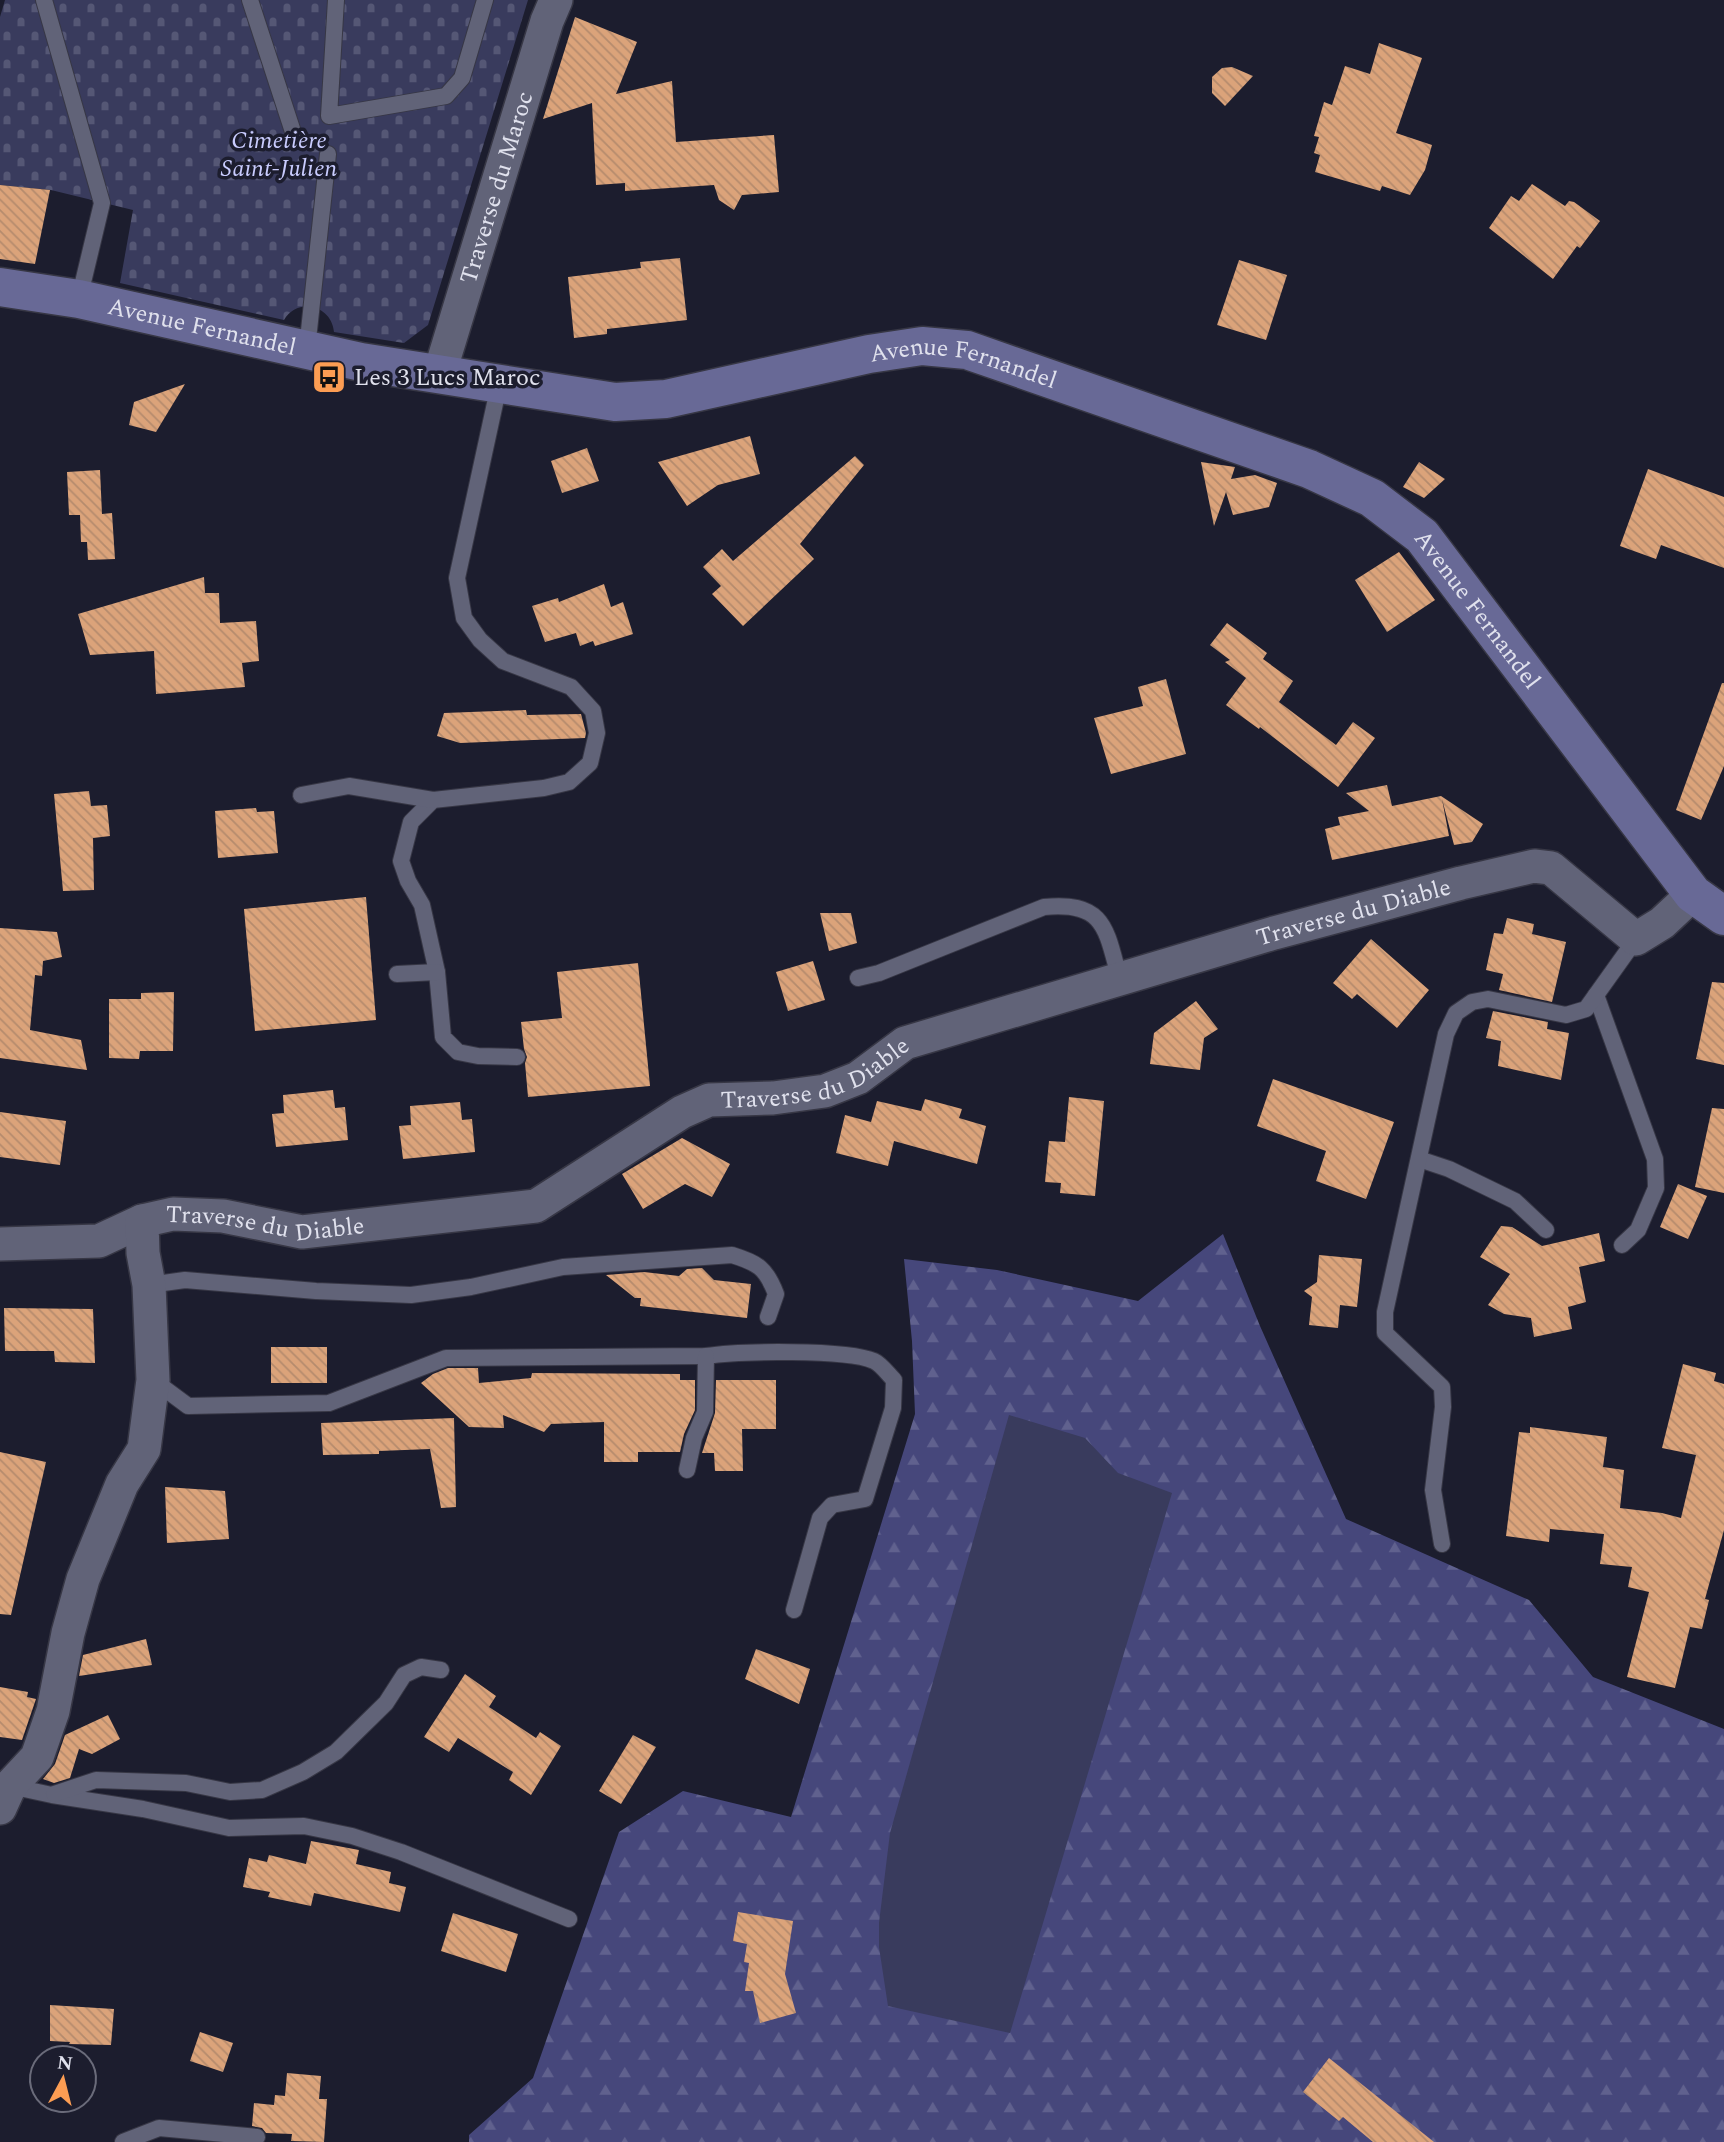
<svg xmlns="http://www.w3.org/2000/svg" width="1724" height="2142" viewBox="0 0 1724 2142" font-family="Spectral,serif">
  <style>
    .forest { fill: url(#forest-firs) }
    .cemetery { fill: url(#cemetery-stones) }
    .pitch { fill: #393b5d }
    .building { fill: url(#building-back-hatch) }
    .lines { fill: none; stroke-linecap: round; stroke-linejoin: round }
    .service-casing { stroke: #373745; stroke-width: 18 }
    .minor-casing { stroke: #373745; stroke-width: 36 }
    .secondary-casing { stroke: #373745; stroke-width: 41 }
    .service { stroke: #616378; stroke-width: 16 }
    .minor { stroke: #616378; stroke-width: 33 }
    .secondary { stroke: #686996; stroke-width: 38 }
    .labels { text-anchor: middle; stroke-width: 7; stroke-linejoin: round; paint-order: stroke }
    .park-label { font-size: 24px; font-style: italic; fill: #c9ccfe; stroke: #1c1d2e }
    .street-label { font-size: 24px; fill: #e0e1ed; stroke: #1c1d2e }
    .poi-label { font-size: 24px; fill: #e0e1ed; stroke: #1c1d2e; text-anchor: start }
  </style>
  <defs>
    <pattern id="forest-firs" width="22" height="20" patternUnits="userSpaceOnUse" patternTransform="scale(1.75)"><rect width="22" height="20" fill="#46477b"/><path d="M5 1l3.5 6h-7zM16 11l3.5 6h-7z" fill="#60618e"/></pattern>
    <pattern id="cemetery-stones" width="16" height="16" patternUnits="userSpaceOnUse" patternTransform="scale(1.75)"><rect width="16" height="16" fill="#393b5d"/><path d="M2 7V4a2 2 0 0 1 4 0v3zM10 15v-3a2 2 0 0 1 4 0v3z" fill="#555775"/></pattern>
    <pattern id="building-back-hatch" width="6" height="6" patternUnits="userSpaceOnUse" patternTransform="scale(1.75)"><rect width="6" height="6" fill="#dba37a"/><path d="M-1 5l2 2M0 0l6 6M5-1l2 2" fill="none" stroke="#b58b6d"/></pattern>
  </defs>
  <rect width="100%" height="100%" fill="#1c1d2e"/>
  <!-- forest -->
  <path class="forest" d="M 1223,1234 L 1260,1326 L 1346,1519 L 1529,1600 L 1593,1677 L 1724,1729 L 1724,2142 L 469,2142 L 469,2135 L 533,2078 L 619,1832 L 683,1791 L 791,1817 L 915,1414 L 912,1341 L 904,1259 L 997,1270 L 1138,1301 Z"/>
  <!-- cemetery -->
  <path class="cemetery" d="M 5,0 L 528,0 L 428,325 L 404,343 L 334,332 C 332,305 297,297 284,320 L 120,283 L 133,210 L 51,190 L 0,185 L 0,17 Z"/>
  <!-- pitch -->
  <path class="pitch" d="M 1009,1415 L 1085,1438 L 1118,1473 L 1172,1493 L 1010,2033 L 888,2006 L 879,1947 L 879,1923 L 890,1833 Z"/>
  <!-- building -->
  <g class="building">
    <path d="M 575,17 L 637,42 L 616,94 L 672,81 L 676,142 L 774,135 L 779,192 L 742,195 L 734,210 L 719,200 L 714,185 L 625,191 L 625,183 L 596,185 L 592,103 L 543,119 Z"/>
    <path d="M 1379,43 L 1422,58 L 1396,133 L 1432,145 L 1425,170 L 1410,195 L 1382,186 L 1380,191 L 1315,172 L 1320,155 L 1314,153 L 1319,137 L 1314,136 L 1324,102 L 1332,105 L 1345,66 L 1370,74 Z"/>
    <path d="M 1232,67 L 1253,76 L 1225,106 L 1212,93 L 1212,77 L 1222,68 Z"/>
    <path d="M 1532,184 L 1565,206 L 1569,201 L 1574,202 L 1600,221 L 1580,248 L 1577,246 L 1553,279 L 1489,228 L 1511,196 L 1519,201 Z"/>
    <path d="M 0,185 L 50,190 L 35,264 L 0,259 Z"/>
    <path d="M 680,258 L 687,320 L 607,329 L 607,334 L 574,338 L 568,277 L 641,268 L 640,262 Z"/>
    <path d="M 1239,260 L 1287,275 L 1266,340 L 1217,325 Z"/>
    <path d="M 185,384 L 156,432 L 129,425 L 134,402 Z"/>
    <path d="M 750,436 L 760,474 L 718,485 L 687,506 L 658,462 Z"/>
    <path d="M 587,448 L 599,481 L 562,493 L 551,461 Z"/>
    <path d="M 855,456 L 864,465 L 800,544 L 814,559 L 743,626 L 712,594 L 721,586 L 703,567 L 722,549 L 733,561 Z"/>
    <path d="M 1201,462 L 1235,467 L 1231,479 L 1255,475 L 1277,483 L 1269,507 L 1233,515 L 1226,492 L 1214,526 Z"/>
    <path d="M 1419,462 L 1445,479 L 1424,498 L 1403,487 Z"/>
    <path d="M 1648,469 L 1724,497 L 1724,568 L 1661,545 L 1656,559 L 1620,546 Z"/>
    <path d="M 100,470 L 102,514 L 112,513 L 115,559 L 88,560 L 87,542 L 81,542 L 80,515 L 69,515 L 67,472 Z"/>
    <path d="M 1399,552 L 1435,600 L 1387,632 L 1355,580 Z"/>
    <path d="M 204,577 L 205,593 L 219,593 L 220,623 L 256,621 L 259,661 L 242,663 L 245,687 L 156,694 L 154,651 L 90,655 L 78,614 Z"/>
    <path d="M 604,584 L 611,607 L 623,602 L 633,634 L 595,646 L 593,641 L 580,646 L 576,633 L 545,642 L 532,606 L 558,598 L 559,602 Z"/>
    <path d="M 1227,623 L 1267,653 L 1263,659 L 1293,681 L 1279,702 L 1336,745 L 1353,722 L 1375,738 L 1338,787 L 1260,727 L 1259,729 L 1226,705 L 1246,678 L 1225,662 L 1230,660 L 1210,645 Z"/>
    <path d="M 1166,679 L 1186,754 L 1111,774 L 1094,718 L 1143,706 L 1138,687 Z"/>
    <path d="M 1722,683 L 1724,683 L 1724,766 L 1701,820 L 1676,810 Z"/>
    <path d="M 526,710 L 527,715 L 581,714 L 586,733 L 585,738 L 460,743 L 437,736 L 444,713 Z"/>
    <path d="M 1387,785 L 1392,806 L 1441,796 L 1483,824 L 1472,842 L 1454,845 L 1442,799 L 1449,836 L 1332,860 L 1325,829 L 1340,825 L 1338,817 L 1369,811 L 1346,793 Z"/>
    <path d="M 89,791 L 91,806 L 107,805 L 110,836 L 93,838 L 94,890 L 63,891 L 54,794 Z"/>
    <path d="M 256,808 L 257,812 L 274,811 L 278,853 L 218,858 L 215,811 Z"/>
    <path d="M 366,897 L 376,1020 L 255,1031 L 244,909 Z"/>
    <path d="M 820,913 L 851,913 L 857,943 L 829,951 Z"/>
    <path d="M 1507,918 L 1534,924 L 1532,934 L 1566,942 L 1552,1002 L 1499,990 L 1503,974 L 1486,970 L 1494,933 L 1503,934 Z"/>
    <path d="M 0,928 L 57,932 L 62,957 L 43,961 L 42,976 L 35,975 L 30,1030 L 81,1040 L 87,1070 L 0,1058 Z"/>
    <path d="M 1371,939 L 1429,990 L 1397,1028 L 1357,994 L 1352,999 L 1333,983 Z"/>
    <path d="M 813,961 L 825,1000 L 788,1011 L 776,972 Z"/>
    <path d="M 638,963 L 650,1086 L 528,1097 L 525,1063 L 527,1057 L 524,1049 L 521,1022 L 562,1018 L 557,972 Z"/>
    <path d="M 1712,982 L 1724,983 L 1724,1065 L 1696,1059 Z"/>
    <path d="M 174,992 L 173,1051 L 140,1051 L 139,1059 L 109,1058 L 109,999 L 141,999 L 141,993 Z"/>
    <path d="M 1196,1001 L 1218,1029 L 1204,1038 L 1200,1070 L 1150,1064 L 1154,1033 Z"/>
    <path d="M 1493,1011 L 1548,1022 L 1547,1029 L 1569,1033 L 1561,1080 L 1498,1066 L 1501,1041 L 1486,1038 Z"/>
    <path d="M 1273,1079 L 1394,1122 L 1366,1199 L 1316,1181 L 1326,1151 L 1257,1126 Z"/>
    <path d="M 333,1090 L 335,1108 L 345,1107 L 348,1140 L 276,1147 L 272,1114 L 284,1113 L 283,1095 Z"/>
    <path d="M 1069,1097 L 1104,1101 L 1095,1196 L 1060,1193 L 1061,1183 L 1045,1182 L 1049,1141 L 1065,1142 Z"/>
    <path d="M 925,1099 L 962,1109 L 959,1118 L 986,1126 L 977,1164 L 894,1141 L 888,1166 L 836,1153 L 845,1115 L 871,1122 L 877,1101 L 921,1111 Z"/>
    <path d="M 460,1102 L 462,1120 L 472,1119 L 475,1152 L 403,1159 L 399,1126 L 411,1125 L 410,1106 Z"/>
    <path d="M 1712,1108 L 1724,1109 L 1724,1193 L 1695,1187 Z"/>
    <path d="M 0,1112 L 66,1121 L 60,1165 L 0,1157 Z"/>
    <path d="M 682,1138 L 730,1164 L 712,1197 L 685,1184 L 643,1209 L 622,1174 Z"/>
    <path d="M 1678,1184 L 1707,1196 L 1688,1239 L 1660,1227 Z"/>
    <path d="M 1501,1226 L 1512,1227 L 1542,1246 L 1599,1233 L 1605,1261 L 1579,1267 L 1586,1302 L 1568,1307 L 1572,1329 L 1534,1337 L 1531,1318 L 1504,1314 L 1488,1305 L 1510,1274 L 1480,1257 Z"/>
    <path d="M 1319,1255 L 1362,1259 L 1357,1307 L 1340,1305 L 1338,1328 L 1309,1325 L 1312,1297 L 1304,1291 L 1317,1282 Z"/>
    <path d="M 702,1268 L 714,1280 L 751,1284 L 747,1318 L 640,1306 L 641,1298 L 635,1298 L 606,1275 L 644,1272 L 679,1276 L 687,1269 Z"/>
    <path d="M 4,1308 L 93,1309 L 95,1363 L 55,1362 L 54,1351 L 5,1351 Z"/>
    <rect x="271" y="1347" width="56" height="36"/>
    <path d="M 1683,1364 L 1716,1373 L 1714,1381 L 1724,1384 L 1724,1530 L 1705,1599 L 1709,1600 L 1702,1629 L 1690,1627 L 1675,1688 L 1627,1677 L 1649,1592 L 1628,1587 L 1632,1567 L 1600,1564 L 1604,1534 L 1550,1529 L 1549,1542 L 1506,1536 L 1519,1432 L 1530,1433 L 1530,1427 L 1607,1437 L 1603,1467 L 1624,1470 L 1620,1508 L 1662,1513 L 1681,1518 L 1696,1455 L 1662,1448 Z"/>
    <path d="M 448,1368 L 478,1368 L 479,1383 L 531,1378 L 532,1373 L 680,1374 L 680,1380 L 695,1380 L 695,1410 L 684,1434 L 680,1452 L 638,1452 L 638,1462 L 604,1462 L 604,1422 L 551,1424 L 544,1432 L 503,1415 L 504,1428 L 469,1427 L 421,1383 L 433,1374 Z"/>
    <path d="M 716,1380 L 776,1380 L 776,1429 L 742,1429 L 743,1471 L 715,1471 L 714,1453 L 702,1453 L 715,1413 Z"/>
    <path d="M 454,1418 L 456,1507 L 441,1508 L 430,1449 L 379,1451 L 379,1454 L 323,1455 L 321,1423 Z"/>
    <path d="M 0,1452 L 46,1462 L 11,1615 L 0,1614 Z"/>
    <path d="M 165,1487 L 225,1491 L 229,1539 L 167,1543 Z"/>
    <path d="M 146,1639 L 152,1665 L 79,1676 L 83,1655 Z"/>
    <path d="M 756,1649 L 810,1669 L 799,1704 L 745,1679 Z"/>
    <path d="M 465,1674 L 496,1696 L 489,1707 L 536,1738 L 540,1732 L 561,1746 L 531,1795 L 509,1780 L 513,1772 L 458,1738 L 449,1752 L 424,1737 Z"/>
    <path d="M 0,1687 L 28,1692 L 27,1697 L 36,1699 L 22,1740 L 0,1737 Z"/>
    <path d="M 108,1715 L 120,1739 L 92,1754 L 79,1749 L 70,1778 L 54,1783 L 43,1779 L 55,1764 L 65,1735 Z"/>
    <path d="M 633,1735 L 656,1747 L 621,1804 L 599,1791 Z"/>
    <path d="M 311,1841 L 359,1850 L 356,1864 L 391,1872 L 389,1883 L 406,1887 L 400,1912 L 314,1893 L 311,1906 L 268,1897 L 270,1892 L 243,1887 L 249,1858 L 267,1862 L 269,1855 L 306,1864 Z"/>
    <path d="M 738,1912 L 793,1921 L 785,1974 L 796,2013 L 760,2023 L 753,1991 L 745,1991 L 749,1963 L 744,1962 L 747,1944 L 733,1941 Z"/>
    <path d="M 453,1913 L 518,1934 L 506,1972 L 441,1951 Z"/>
    <path d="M 50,2005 L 114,2009 L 111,2045 L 69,2044 L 70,2042 L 50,2041 Z"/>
    <path d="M 200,2032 L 233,2043 L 223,2072 L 190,2061 Z"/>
    <path d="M 1329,2058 L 1434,2142 L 1373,2142 L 1343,2117 L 1339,2121 L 1303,2092 Z"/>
    <path d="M 287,2073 L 321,2076 L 319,2099 L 327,2099 L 324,2142 L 291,2141 L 292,2134 L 266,2133 L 262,2128 L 252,2126 L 254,2103 L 274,2105 L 275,2095 L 285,2096 Z"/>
  </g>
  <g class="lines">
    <!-- service casing -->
    <g class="service-casing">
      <g id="service">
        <path d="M 44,0 L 102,203 L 79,299"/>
        <path d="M 250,0 L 295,138"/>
        <path d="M 336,0 L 329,116 L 446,96 L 462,78 L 485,0"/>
        <path d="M 307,349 L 328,154"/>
        <path d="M 499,385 L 457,578 L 464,618 L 480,640 L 503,661 L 571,687 L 593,711 L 597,733 L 590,763 L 569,782 L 544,788 L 433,800 L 411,822 L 401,861 L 408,881 L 422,905 L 437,972 L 443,1037 L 458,1052 L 478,1056 L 517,1057"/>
        <path d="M 301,795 L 349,786 L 433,800"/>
        <path d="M 397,974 L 437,972"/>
        <path d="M 858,978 L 879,973 L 1044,907 C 1106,901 1106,930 1120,980"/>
        <path d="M 1596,995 L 1655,1159 L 1656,1188 L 1638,1230 L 1622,1245"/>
        <path d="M 1419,1159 L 1449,1169 L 1515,1201 L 1546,1230"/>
        <path d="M 149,1285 L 185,1280 L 316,1291 L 411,1295 L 471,1287 L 563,1267 L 732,1255 C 758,1263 766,1268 776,1294 L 768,1317"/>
        <path d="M 153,1380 L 188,1406 L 329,1403 L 446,1358 L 706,1356 C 737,1351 847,1349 874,1361 C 881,1364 888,1374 894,1380 L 893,1408 L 865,1499 L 832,1505 L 820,1518 L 794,1610"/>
        <path d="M 687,1470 L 694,1438 L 705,1412 L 706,1356"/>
        <path d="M 1442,1544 L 1433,1490 L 1443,1407 L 1442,1387 L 1385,1333 L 1385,1312 L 1446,1034 L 1456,1013 L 1472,1002 L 1488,999 L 1566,1015 L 1586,1009 L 1636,939"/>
        <path d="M 10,1786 L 52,1795 L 143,1809 L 229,1828 L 304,1826 L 352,1836 L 401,1852 L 569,1919"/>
        <path d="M 54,1794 L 96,1780 L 186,1783 L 230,1792 L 262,1790 L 303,1772 L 336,1752 L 386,1703 L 404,1675 L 421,1667 L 441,1670"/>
        <path d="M 123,2142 L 159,2128 L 257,2137"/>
      </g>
    </g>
    <!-- minor casing -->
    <g class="minor-casing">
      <g id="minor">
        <path id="s1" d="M 439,375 L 547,21 L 556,0"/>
        <path d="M 0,1244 L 99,1241 L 142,1221"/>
        <path id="s2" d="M 0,1808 L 10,1786 L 37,1757 L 53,1711 L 68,1633 L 83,1579 L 122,1484 L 144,1449 L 153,1380 L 149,1285 L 143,1253 L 142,1221 L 173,1214 L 223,1216 L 302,1232 L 536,1206 L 682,1112 L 709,1100 L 773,1098 L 825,1091 L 858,1078 L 905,1043 L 1274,933 L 1461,883 L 1534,866 L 1551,868 L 1636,939 L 1662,923 L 1693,894"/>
      </g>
    </g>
    <!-- secondary casing -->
    <g class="secondary-casing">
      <g id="secondary">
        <path id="s3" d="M 0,287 L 79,299 L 361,362 L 615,402 L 666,399 L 869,354 L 922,346 L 967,350 L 1309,469 L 1372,498 L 1422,536 L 1693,894 L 1724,916"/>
      </g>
    </g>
    <!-- service -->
    <use href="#service" class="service"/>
    <!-- minor -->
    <use href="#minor" class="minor"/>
    <!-- secondary -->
    <use href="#secondary" class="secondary"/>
  </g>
  <!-- icons -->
  <defs>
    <g id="bus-square" transform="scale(1.75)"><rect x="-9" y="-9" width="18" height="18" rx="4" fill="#fc9d53" stroke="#1c1d2e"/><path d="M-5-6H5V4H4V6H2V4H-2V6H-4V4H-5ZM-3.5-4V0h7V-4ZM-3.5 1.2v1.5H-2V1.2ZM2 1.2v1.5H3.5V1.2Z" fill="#111"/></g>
  </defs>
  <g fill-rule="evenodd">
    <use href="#bus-square" x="329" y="377"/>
  </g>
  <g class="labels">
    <!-- park labels -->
    <g class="park-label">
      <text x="279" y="148">Cimetière<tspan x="279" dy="28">Saint-Julien</tspan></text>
    </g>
    <!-- street labels -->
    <g class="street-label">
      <text dy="8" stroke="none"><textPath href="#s1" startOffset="196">Traverse du Maroc</textPath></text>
      <text dy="8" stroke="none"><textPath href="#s3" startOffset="206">Avenue Fernandel</textPath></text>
      <text dy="8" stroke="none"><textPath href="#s3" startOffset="982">Avenue Fernandel</textPath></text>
      <text dy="8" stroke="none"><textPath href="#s3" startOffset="1570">Avenue Fernandel</textPath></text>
      <text dy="8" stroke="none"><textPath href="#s2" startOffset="1900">Traverse du Diable</textPath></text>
      <text dy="8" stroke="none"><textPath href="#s2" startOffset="1334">Traverse du Diable</textPath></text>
      <text dy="8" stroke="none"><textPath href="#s2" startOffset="746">Traverse du Diable</textPath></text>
    </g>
    <!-- poi labels -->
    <g class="poi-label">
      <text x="354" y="385">Les 3 Lucs Maroc</text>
    </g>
  </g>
  <!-- north arrow -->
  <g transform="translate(63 2079) rotate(7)"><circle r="33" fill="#1c1d2e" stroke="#6a6b7a" stroke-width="2"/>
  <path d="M0-5L12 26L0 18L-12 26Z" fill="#fc9d53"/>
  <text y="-10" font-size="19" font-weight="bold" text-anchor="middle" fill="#e0e1ed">N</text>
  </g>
</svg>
